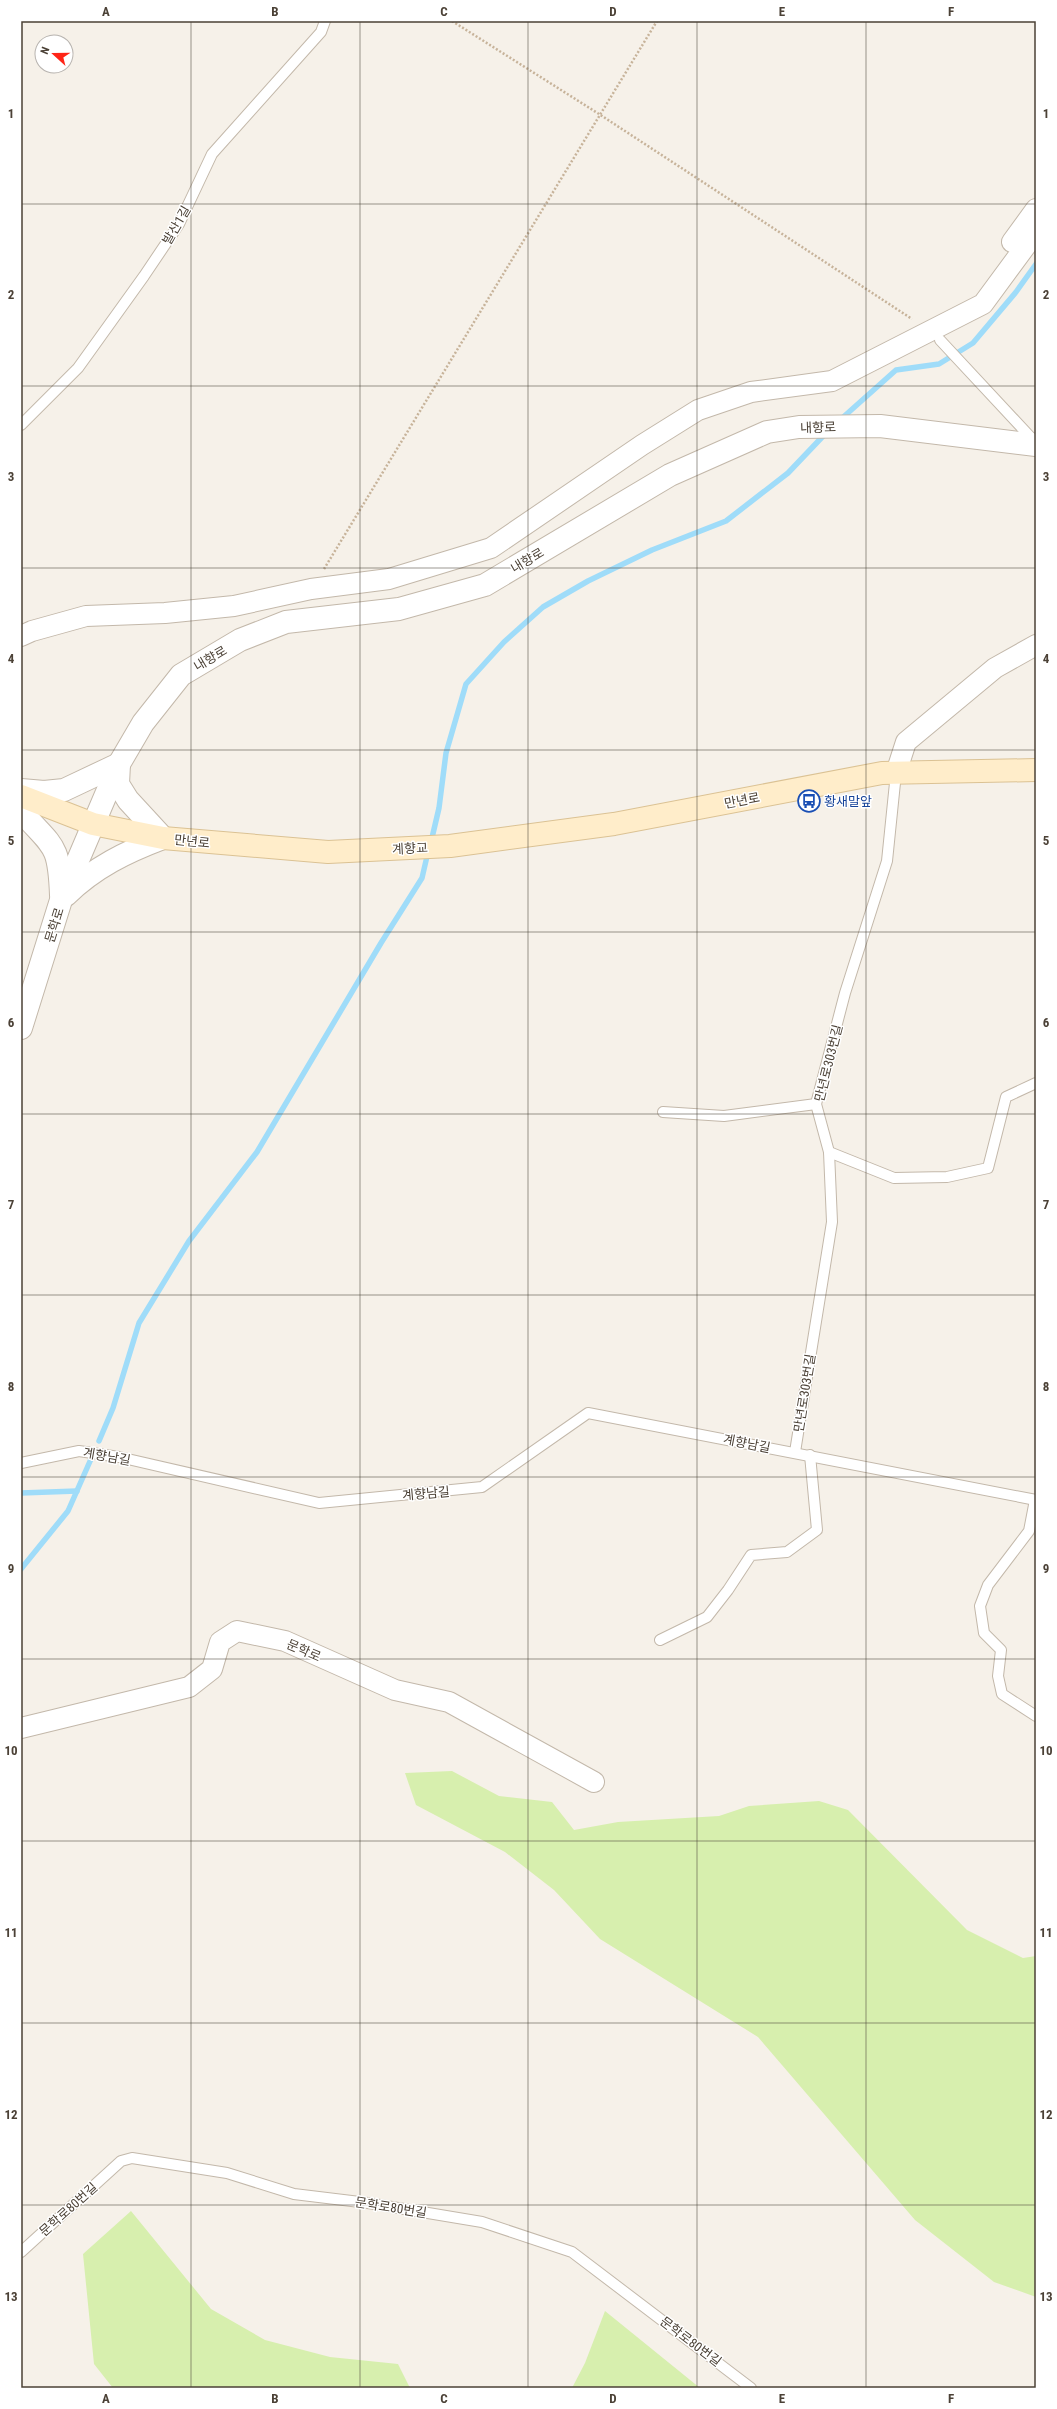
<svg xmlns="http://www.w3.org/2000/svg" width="1057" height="2409" viewBox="0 0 1057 2409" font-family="'Roboto Condensed','Noto Sans KR',sans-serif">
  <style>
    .green { fill: #d7efae }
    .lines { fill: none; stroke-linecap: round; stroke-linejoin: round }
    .stream { stroke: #9fdcf9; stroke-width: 5.5 }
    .service-casing { stroke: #c3b8aa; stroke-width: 12 }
    .minor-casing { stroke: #c3b8aa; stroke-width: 22 }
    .tertiary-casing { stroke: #c3b8aa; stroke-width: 24 }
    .secondary-casing { stroke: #dbc294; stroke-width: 24 }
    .path { stroke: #c7b39a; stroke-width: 2.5; stroke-dasharray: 2 2; stroke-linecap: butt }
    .service { stroke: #fff; stroke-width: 10 }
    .minor { stroke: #fff; stroke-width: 20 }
    .tertiary { stroke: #fff; stroke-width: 22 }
    .secondary { stroke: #ffedca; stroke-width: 22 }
    .grid { fill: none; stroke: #4b4136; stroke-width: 1; stroke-opacity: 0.55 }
    .labels { text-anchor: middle; stroke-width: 3; stroke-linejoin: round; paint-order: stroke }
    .street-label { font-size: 13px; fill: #4b4136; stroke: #fff }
    .transit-label { font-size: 13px; fill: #164399; stroke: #fff; text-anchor: start }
    .neatline { fill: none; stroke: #4b4136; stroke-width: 1.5 }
    .grid-label { font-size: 13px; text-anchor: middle; font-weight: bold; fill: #4b4136 }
  </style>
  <rect width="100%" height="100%" fill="#f6f1e9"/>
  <!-- green -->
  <g class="green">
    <path d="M 452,1771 L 499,1796 L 552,1802 L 574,1830 L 618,1822 L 719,1816 L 749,1806 L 819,1801 L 848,1810 L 967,1930 L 1023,1958 L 1036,1956 L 1036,2297 L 994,2282 L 915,2220 L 758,2037 L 600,1939 L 554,1890 L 505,1852 L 416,1805 L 405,1773 Z"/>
    <path d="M 131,2211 L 211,2309 L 265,2340 L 330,2357 L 398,2364 L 410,2388 L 113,2388 L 94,2364 L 83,2254 Z"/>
    <path d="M 605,2311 L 700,2388 L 572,2388 L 585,2363 Z"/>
  </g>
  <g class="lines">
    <!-- stream -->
    <g class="stream">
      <path d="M 840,420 L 896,370 L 939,364 L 973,343 L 1016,292 L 1036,264"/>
      <path d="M 431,842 L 439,808 L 446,753 L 466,684 L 504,642 L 543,607 L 588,581 L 652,550 L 726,521 L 788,473 L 826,433"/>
      <path d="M 99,1441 L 113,1408 L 139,1323 L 189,1241 L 257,1152 L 381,943 L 422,878 L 428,852"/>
      <path d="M 21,1493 L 77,1491"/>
      <path d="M 21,1569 L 68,1511 L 91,1459"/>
    </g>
    <!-- service casing -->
    <g class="service-casing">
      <g id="service">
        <path d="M 940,340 L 1035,442"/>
        <path d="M 21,425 L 78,368 L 144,276 L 179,224 L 212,154 L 321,32 L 325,21"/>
        <path d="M 663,1112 L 724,1116 L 816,1104"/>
        <path d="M 829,1152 L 894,1178 L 947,1177 L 988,1168 L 1006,1097 L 1036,1083"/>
        <path d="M 795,1452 L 832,1222 L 829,1152 L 816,1104 L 845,993 L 887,861 L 896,773"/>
        <path d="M 21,1463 L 79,1451 L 119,1457 L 319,1503 L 482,1487 L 588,1413 L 1036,1500"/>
        <path d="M 1035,1500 L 1029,1531 L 988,1585 L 980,1606 L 984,1633 L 1001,1650 L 998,1676 L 1002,1694 L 1036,1716"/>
        <path d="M 660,1640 L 707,1617 L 728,1590 L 751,1555 L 787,1552 L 817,1530 L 810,1455"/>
        <path d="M 21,2252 L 121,2161 L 132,2158 L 227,2173 L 294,2194 L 368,2203 L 482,2222 L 572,2252 L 751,2388"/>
      </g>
    </g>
    <!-- minor casing -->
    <g class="minor-casing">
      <g id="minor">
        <path d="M 1012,242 L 1036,209"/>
        <path d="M 21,636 L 32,631 L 86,616 L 165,613 L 234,606 L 311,589 L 389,579 L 491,548 L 642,445 L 698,410 L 751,392 L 832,381 L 983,304 L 1036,232"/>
        <path d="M 896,773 L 906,742 L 995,668 L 1036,645"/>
        <path d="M 21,1728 L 189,1687 L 212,1669 L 220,1642 L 237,1631 L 285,1641 L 395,1690 L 449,1702 L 594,1782"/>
      </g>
    </g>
    <!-- tertiary casing -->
    <g class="tertiary-casing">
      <g id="tertiary">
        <path d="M 21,790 L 44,792 L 64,790 L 119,764 L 118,784 L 128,800 L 163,838 C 126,852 95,867 66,895"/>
        <path d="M 21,811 C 53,848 59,842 61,895"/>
        <path d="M 21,1028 L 61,900 L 119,764 L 143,723 L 181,675 L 240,640 L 286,622 L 399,609 L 485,585 L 670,475 L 767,432 L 799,427 L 880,426 L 1036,445"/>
      </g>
    </g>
    <!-- secondary casing -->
    <g class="secondary-casing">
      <path id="secondary" d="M 21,796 L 93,824 L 163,838 L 328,852 L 450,846 L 614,824 L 882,773 L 1036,770"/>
    </g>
    <!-- path -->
    <g class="path">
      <path d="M 452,21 L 599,114 L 912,319"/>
      <path d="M 324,569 L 657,21"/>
    </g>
    <!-- service -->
    <use href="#service" class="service"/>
    <!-- minor -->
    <use href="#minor" class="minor"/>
    <!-- tertiary -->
    <use href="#tertiary" class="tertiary"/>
    <!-- secondary -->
    <use href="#secondary" class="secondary"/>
  </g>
  <!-- grid -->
  <path class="grid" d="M 191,21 L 191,2388M 360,21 L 360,2388M 528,21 L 528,2388M 697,21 L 697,2388M 866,21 L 866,2388M 21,204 L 1036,204M 21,386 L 1036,386M 21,568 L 1036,568M 21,750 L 1036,750M 21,932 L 1036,932M 21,1114 L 1036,1114M 21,1295 L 1036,1295M 21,1477 L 1036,1477M 21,1659 L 1036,1659M 21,1841 L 1036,1841M 21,2023 L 1036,2023M 21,2205 L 1036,2205"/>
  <!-- icons -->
  <defs>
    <g id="bus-ring" transform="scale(1.15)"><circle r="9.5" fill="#fff" stroke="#1a4fb4" stroke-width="1.5"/><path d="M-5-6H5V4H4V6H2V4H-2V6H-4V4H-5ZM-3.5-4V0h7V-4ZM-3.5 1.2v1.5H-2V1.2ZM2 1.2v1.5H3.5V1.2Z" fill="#1a4fb4"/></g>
  </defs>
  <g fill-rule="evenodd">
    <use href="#bus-ring" x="809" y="801"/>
  </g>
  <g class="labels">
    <!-- street labels -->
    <g class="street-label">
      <text transform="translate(176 225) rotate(-60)" y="5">발산1길</text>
      <text transform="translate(818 427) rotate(-2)" y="5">내향로</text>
      <text transform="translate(527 560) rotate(-31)" y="5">내향로</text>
      <text transform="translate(210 658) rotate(-31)" y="5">내향로</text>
      <text transform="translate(742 800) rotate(-11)" y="5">만년로</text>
      <text transform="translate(192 841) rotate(6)" y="5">만년로</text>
      <text transform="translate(410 848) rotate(-3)" y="5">계향교</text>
      <text transform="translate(54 925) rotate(-73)" y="5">문학로</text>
      <text transform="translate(828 1063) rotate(-76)" y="5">만년로303번길</text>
      <text transform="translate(804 1393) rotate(-81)" y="5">만년로303번길</text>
      <text transform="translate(747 1443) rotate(11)" y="5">계향남길</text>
      <text transform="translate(107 1456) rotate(10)" y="5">계향남길</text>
      <text transform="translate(426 1493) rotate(-5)" y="5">계향남길</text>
      <text transform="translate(304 1650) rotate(23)" y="5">문학로</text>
      <text transform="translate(391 2207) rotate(9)" y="5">문학로80번길</text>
      <text transform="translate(68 2209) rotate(-42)" y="5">문학로80번길</text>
      <text transform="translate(691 2341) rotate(37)" y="5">문학로80번길</text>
    </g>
    <!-- transit labels -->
    <g class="transit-label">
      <text x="824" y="806">황새말앞</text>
    </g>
  </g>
  <!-- border -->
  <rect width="1057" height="2409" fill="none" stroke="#ffffff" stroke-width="44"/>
  <!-- north arrow -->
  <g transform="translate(54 54) rotate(291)"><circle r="19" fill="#ffffff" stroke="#b7b3af"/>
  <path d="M0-3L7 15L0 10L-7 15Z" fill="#ff2517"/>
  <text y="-6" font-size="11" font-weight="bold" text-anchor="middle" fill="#4b4136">N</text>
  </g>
  <rect x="22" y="22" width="1013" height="2365" class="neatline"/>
  <g class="grid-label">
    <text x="106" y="16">A</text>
    <text x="275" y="16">B</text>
    <text x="444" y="16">C</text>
    <text x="613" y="16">D</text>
    <text x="782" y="16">E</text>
    <text x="951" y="16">F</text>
    <text x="11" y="118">1</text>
    <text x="1046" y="118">1</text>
    <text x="11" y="299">2</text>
    <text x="1046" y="299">2</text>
    <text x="11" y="481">3</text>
    <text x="1046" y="481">3</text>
    <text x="11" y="663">4</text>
    <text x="1046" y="663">4</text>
    <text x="11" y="845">5</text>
    <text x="1046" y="845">5</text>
    <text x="11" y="1027">6</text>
    <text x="1046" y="1027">6</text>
    <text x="11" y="1209">7</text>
    <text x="1046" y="1209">7</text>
    <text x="11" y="1391">8</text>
    <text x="1046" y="1391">8</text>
    <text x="11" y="1573">9</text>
    <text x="1046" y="1573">9</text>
    <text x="11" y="1755">10</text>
    <text x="1046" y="1755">10</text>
    <text x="11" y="1937">11</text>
    <text x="1046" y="1937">11</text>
    <text x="11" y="2119">12</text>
    <text x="1046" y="2119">12</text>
    <text x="11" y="2301">13</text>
    <text x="1046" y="2301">13</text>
    <text x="106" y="2403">A</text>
    <text x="275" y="2403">B</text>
    <text x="444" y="2403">C</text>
    <text x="613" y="2403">D</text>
    <text x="782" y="2403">E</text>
    <text x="951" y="2403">F</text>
  </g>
</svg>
